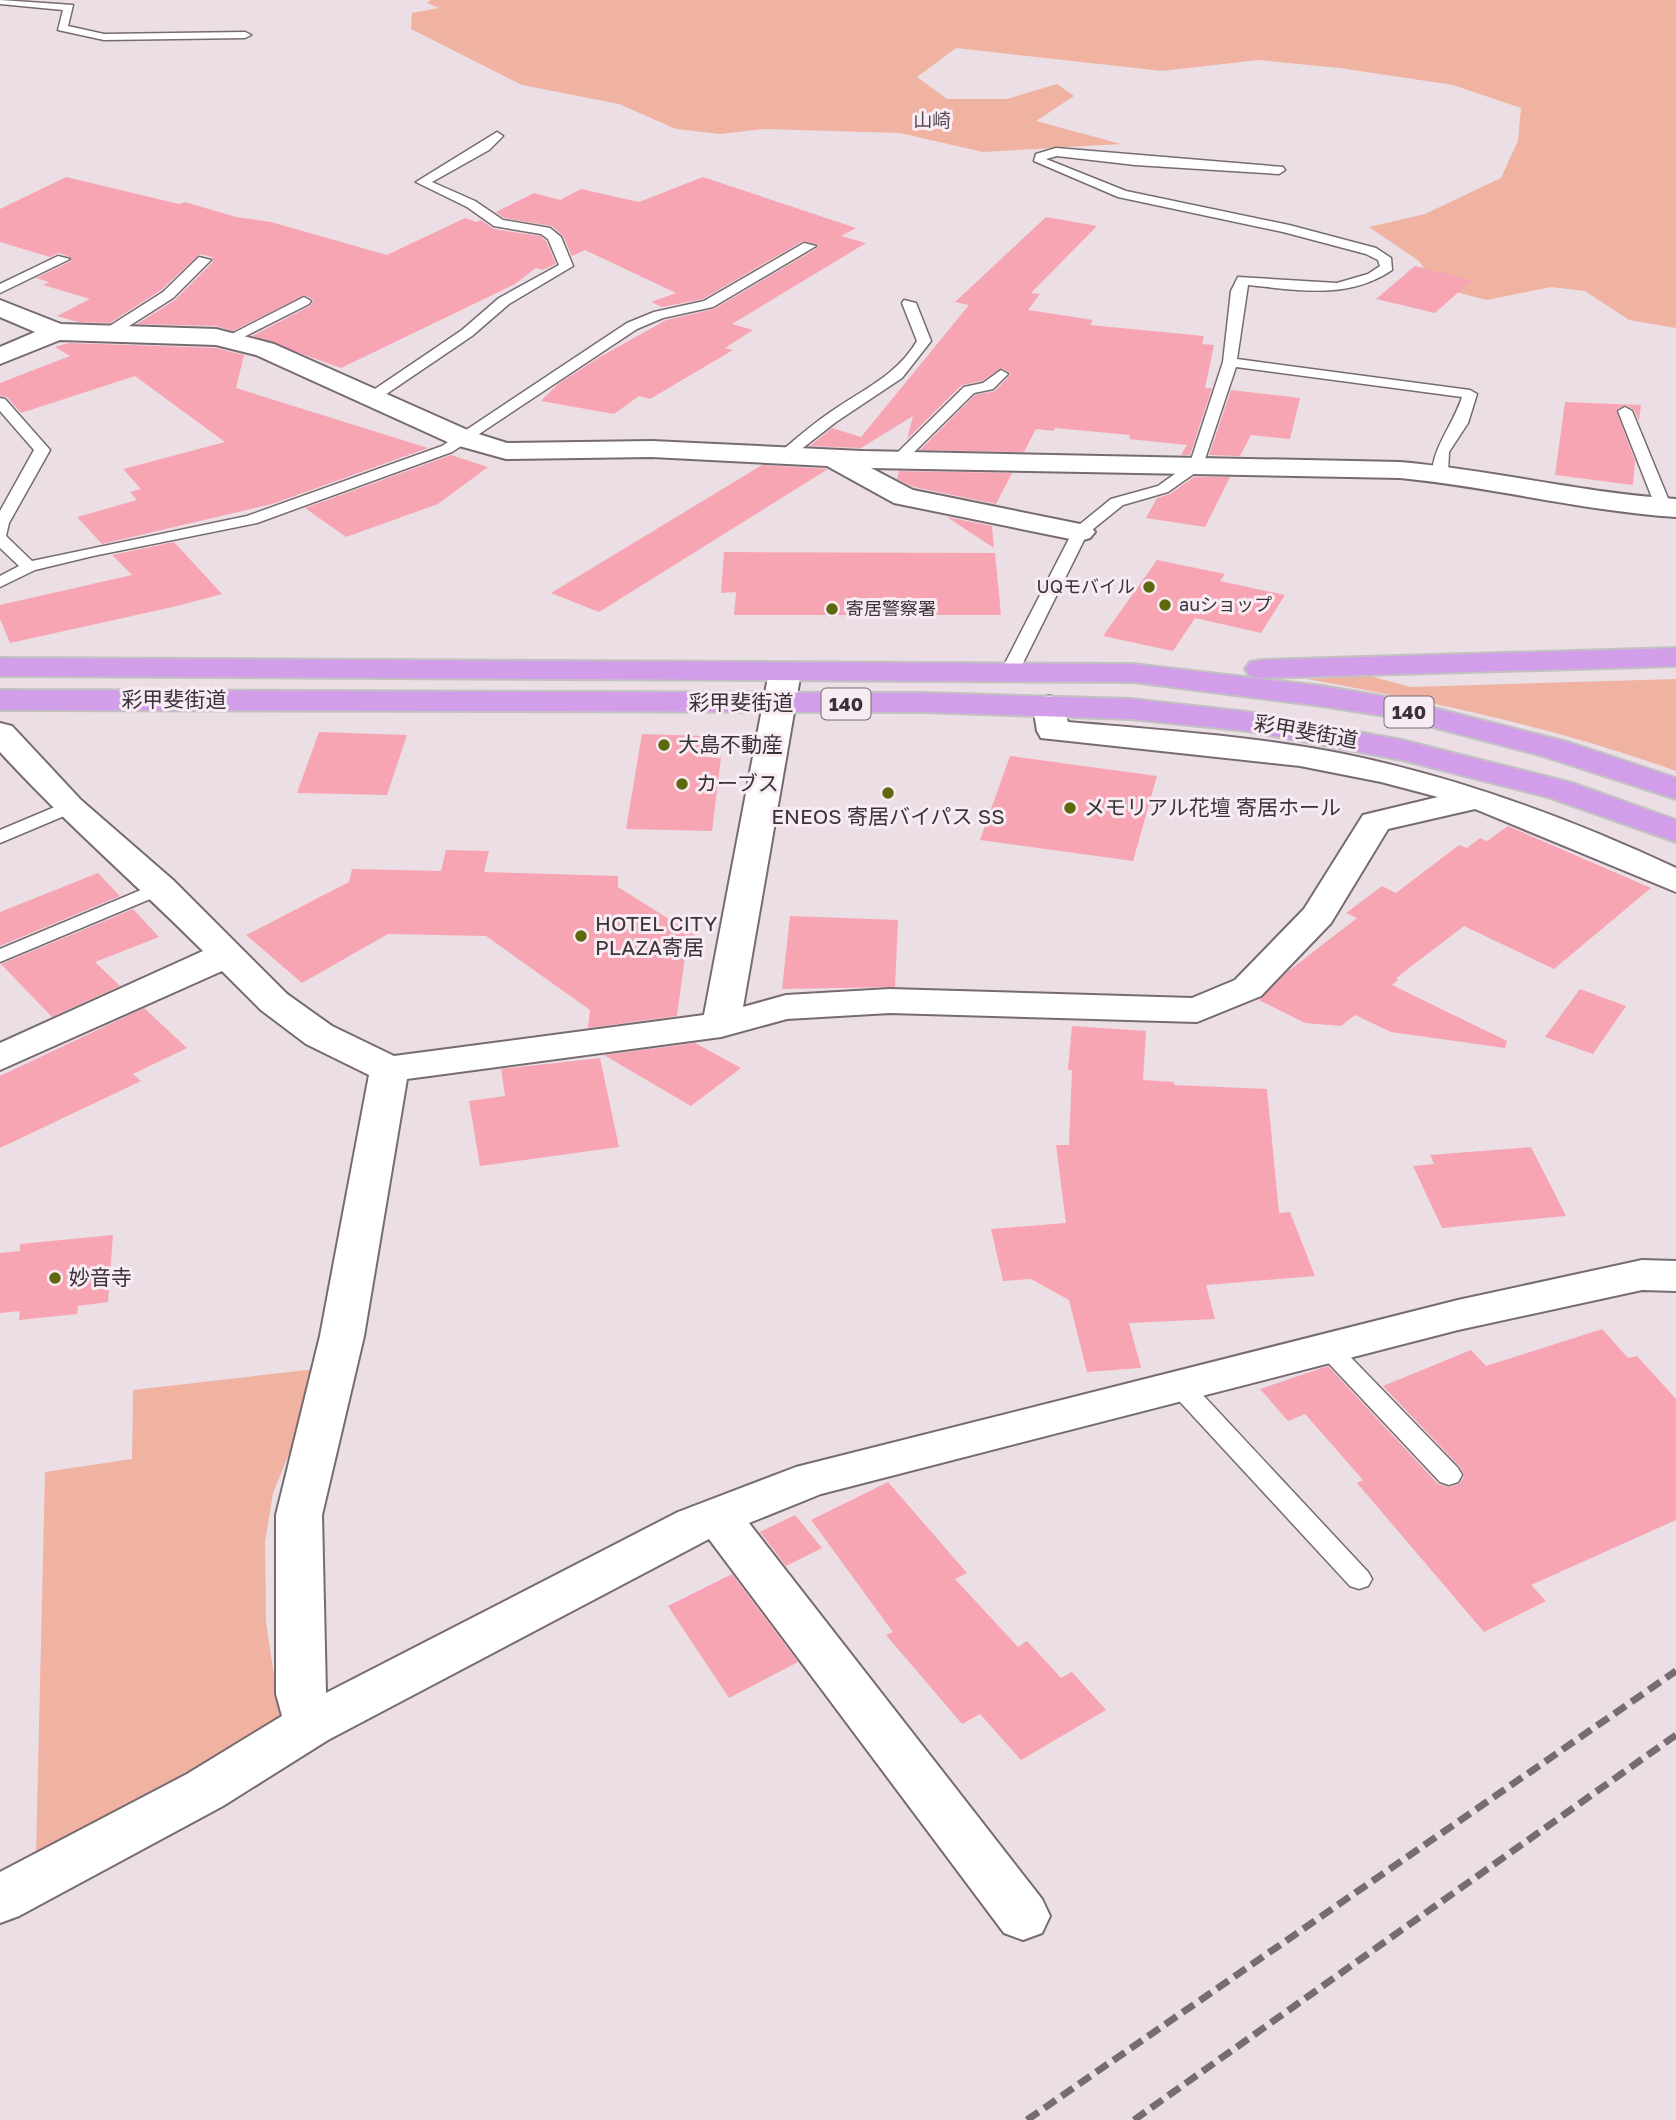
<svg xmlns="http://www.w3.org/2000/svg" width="1676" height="2120" viewBox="0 0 1676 2120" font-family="'Golos Text','Noto Sans JP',sans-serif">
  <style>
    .green { fill: #f0b2a1 }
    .building { fill: #f8a5b3 }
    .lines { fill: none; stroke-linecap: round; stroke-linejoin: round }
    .service-casing { stroke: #776b72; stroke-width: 3 }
    .minor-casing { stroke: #776b72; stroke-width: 4 }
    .trunk-casing { stroke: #c3c2c3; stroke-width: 4 }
    .service { fill: #fff; fill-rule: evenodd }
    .minor { fill: #fff; fill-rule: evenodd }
    .trunk { fill: #d29eea; fill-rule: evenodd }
    .rail { stroke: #756d72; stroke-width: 7; stroke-dasharray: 14 7; stroke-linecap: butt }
    .poi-dot { fill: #5e690e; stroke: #f8ebf3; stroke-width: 2.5 }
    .labels { text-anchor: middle; stroke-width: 6; stroke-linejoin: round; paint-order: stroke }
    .far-poi-label { font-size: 18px; fill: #383336; stroke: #f8ebf3; text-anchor: start }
    .far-neighbourhood-label { font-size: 19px; fill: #584d54; stroke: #f8ebf3 }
    .shield { fill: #f8ebf3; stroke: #726a6f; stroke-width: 2 }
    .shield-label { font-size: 19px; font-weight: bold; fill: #383336 }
    .street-label { font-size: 21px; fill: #383336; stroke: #f8ebf3 }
    .poi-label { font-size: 21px; fill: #383336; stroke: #f8ebf3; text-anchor: start }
  </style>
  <rect width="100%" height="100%" fill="#ebdee5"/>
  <!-- green -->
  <g class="green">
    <path d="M 430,0 L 1676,0 L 1676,328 L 1629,320 L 1585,291 L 1551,287 L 1487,300 L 1448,290 L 1431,278 L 1419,261 L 1369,227 L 1425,214 L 1501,178 L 1518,141 L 1521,108 L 1453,85 L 1340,68 L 1258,60 L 1162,71 L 956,48 L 917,77 L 947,99 L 1007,99 L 1057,84 L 1074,96 L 1036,121 L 1121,144 L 983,152 L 900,133 L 764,129 L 720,134 L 676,129 L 619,104 L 522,85 L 411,29 L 412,13 L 439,8 L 427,3 Z"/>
    <path d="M 1370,676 L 1411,687 L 1676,679 L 1676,771 C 1556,727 1432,702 1307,679 Z"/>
    <path d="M 316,1369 L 304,1417 L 273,1493 L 265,1542 L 266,1622 L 281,1723 L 131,1810 L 36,1855 L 45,1472 L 132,1459 L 133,1390 Z"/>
  </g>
  <!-- building -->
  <g class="building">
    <path d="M 66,177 L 179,204 L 185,202 L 236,217 L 271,222 L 387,255 L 465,218 L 477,222 L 481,220 L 494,229 L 540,236 L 546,241 L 556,264 L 542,270 L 536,268 L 515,284 L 341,368 L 252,336 L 310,306 L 314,300 L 305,295 L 233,331 L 216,326 L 137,324 L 175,300 L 213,262 L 212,257 L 200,254 L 161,290 L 110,323 L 78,322 L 57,316 L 90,299 L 43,285 L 49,282 L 36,278 L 71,261 L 72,258 L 59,253 L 50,257 L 0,242 L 0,209 Z"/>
    <path d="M 703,177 L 856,228 L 841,236 L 866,243 L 732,324 L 753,330 L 725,348 L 733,350 L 650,399 L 639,396 L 614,414 L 541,401 L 558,384 L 600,357 L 666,320 L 714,309 L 817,248 L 818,245 L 803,241 L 703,299 L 662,307 L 651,302 L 676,293 L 585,250 L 572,256 L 563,236 L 552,226 L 504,218 L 496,212 L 534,193 L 560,200 L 581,189 L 639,202 Z"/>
    <path d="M 1046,217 L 1097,226 L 1031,293 L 1040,294 L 1028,310 L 1093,320 L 1090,325 L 1204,336 L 1202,344 L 1214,345 L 1205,388 L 1212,388 L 1190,455 L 1181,455 L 1187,445 L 1129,439 L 1130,435 L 1055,428 L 1054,431 L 1036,429 L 1024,452 L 920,450 L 975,395 L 995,391 L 1011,374 L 1002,368 L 982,381 L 962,385 L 907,439 L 913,416 L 861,448 L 810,446 L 832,428 L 861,437 L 969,305 L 955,302 Z"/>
    <path d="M 1415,266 L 1472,280 L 1435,313 L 1376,299 Z"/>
    <path d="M 69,343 L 216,348 L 244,355 L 236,388 L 428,448 L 272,504 L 102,544 L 77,517 L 137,500 L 130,492 L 141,489 L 123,469 L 225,442 L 135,376 L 21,413 L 7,397 L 0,396 L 0,383 L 70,356 L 55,347 Z"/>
    <path d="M 1231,390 L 1300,398 L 1290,439 L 1251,435 L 1240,456 L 1209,455 Z"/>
    <path d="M 1565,402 L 1641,405 L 1639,421 L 1634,410 L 1626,405 L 1616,410 L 1635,461 L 1633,485 L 1555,475 Z"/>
    <path d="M 451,455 L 488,467 L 438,504 L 346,537 L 305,508 Z"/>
    <path d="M 762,465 L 828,469 L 599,612 L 551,593 Z"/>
    <path d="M 899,471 L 1012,473 L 996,504 L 914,487 L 897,479 Z"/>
    <path d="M 1194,477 L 1230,477 L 1205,527 L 1146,518 L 1157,498 L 1170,494 Z"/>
    <path d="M 947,517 L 992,526 L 994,548 Z"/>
    <path d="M 174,542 L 222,594 L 177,606 L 10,643 L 0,619 L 0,605 L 132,575 L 112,555 Z"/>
    <path d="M 724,552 L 995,553 L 1001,615 L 734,615 L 736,592 L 721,593 Z"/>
    <path d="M 1157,560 L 1225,574 L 1220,581 L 1285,595 L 1261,633 L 1195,618 L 1173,651 L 1103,636 Z"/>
    <path d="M 319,732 L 407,735 L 387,795 L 297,793 Z"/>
    <path d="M 642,734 L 707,736 L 705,757 L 721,758 L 712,831 L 626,829 Z"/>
    <path d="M 1010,756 L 1157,776 L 1133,861 L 980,840 Z"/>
    <path d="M 1508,826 L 1651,888 L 1554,969 L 1464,926 L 1396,978 L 1398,980 L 1392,985 L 1507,1041 L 1505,1048 L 1391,1032 L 1355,1015 L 1341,1026 L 1305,1023 L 1259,1000 L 1286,973 L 1357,918 L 1346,913 L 1382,886 L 1396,893 L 1459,845 L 1467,848 L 1480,838 L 1487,841 Z"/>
    <path d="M 446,850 L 489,851 L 484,872 L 618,876 L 618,887 L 704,941 L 685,956 L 677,1016 L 588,1028 L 590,1010 L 486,936 L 388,934 L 302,983 L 246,935 L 349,882 L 352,869 L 441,871 Z"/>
    <path d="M 98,873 L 120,896 L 0,946 L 0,912 Z"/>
    <path d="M 133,909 L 159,937 L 95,962 L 120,986 L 52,1017 L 1,964 Z"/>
    <path d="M 790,916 L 898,920 L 895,987 L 782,989 Z"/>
    <path d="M 1580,989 L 1626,1006 L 1593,1054 L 1545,1037 Z"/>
    <path d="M 144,1008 L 187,1048 L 133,1074 L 141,1081 L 0,1148 L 0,1076 Z"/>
    <path d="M 1072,1026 L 1146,1031 L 1143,1080 L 1174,1082 L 1174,1085 L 1267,1089 L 1279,1213 L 1290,1212 L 1315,1276 L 1206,1285 L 1215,1319 L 1129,1323 L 1141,1368 L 1087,1372 L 1069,1300 L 1031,1279 L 1003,1281 L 991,1229 L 1066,1223 L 1056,1145 L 1069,1145 L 1072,1070 L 1068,1070 Z"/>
    <path d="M 695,1043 L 741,1068 L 691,1106 L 604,1055 Z"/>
    <path d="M 600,1058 L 619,1147 L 480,1166 L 469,1101 L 505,1096 L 501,1069 Z"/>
    <path d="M 1531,1147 L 1566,1216 L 1442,1228 L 1413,1166 L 1434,1164 L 1430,1155 Z"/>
    <path d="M 113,1235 L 108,1302 L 78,1306 L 77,1314 L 19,1320 L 20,1311 L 0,1313 L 0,1253 L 20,1251 L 20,1244 Z"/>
    <path d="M 1602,1329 L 1628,1358 L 1637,1356 L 1676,1399 L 1676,1520 L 1531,1585 L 1546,1601 L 1484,1632 L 1357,1483 L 1363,1480 L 1305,1414 L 1288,1421 L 1260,1389 L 1328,1366 L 1438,1484 L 1450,1487 L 1459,1484 L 1464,1476 L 1460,1467 L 1383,1386 L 1471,1350 L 1486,1366 Z"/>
    <path d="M 888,1482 L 967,1573 L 955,1579 L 1018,1647 L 1027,1641 L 1061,1678 L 1072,1672 L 1106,1710 L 1021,1760 L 980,1714 L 962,1724 L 886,1635 L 893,1632 L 811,1520 Z"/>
    <path d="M 795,1515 L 822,1548 L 786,1566 L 760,1532 Z"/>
    <path d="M 732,1574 L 798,1662 L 729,1698 L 668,1606 Z"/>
  </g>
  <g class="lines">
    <!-- service casing -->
    <g class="service-casing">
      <g id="service">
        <path d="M 0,0 L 73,5 L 68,26 L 104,34 L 245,32 L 251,35 L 245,38 L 104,40 L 58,30 L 63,10 L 0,4 Z"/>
        <path d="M 497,132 L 503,136 L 489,150 L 432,182 L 475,201 L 503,220 L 550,228 L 561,237 L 573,266 L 509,304 L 472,336 L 379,399 L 369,399 L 369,393 L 462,330 L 499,298 L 559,265 L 548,239 L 541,234 L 494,226 L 467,207 L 416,182 Z"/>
        <path d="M 1056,148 L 1283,167 L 1285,170 L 1279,174 L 1135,165 L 1057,156 L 1046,159 L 1126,191 L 1289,225 L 1376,248 L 1391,258 L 1392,270 C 1348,300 1298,290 1248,285 L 1237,359 L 1470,390 L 1477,394 L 1468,423 L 1449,452 L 1448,473 L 1440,478 L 1432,473 C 1434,445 1453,425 1462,397 L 1236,367 L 1202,468 L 1168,492 L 1123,505 L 1087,534 L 1018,673 L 1009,678 L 1000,673 L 1074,529 L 1111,499 L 1158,486 L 1190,463 L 1223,362 L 1231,291 L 1238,277 L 1337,283 L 1368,274 L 1380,266 L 1378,260 L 1366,254 L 1283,232 L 1118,197 L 1034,161 L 1036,154 Z"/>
        <path d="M 804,243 L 816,246 L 713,307 L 663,318 L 637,329 L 452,452 L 257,523 L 93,556 L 35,570 L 0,587 L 0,576 L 19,566 L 0,548 L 0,511 L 34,450 L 0,411 L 0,398 L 5,399 L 50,450 L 9,523 L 6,536 L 32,561 L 247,516 L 442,446 L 627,323 L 654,312 L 704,301 Z"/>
        <path d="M 58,256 L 70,259 L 0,293 L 0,284 Z"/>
        <path d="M 199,257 L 211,260 L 173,298 L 115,335 L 105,335 L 105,329 L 163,292 Z"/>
        <path d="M 304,297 L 311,301 L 309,304 L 232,343 L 220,340 Z"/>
        <path d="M 904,300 L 916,303 L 931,341 L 902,378 L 836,422 L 790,458 L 780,458 L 780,452 C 797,438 814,423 832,411 C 864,389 897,375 917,341 L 902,303 Z"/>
        <path d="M 1001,370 L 1008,374 L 993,389 L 974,393 L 904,462 L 894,462 L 894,456 L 964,387 L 983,383 Z"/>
        <path d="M 1625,407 L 1632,411 L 1672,508 L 1670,511 L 1664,513 L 1656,508 L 1618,411 Z"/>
        <path d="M 69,801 L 76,803 L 78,807 L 76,811 L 0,843 L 0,830 Z"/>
        <path d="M 160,882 L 170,888 L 167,892 L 0,962 L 0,949 Z"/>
        <path d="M 1328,1339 L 1336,1342 L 1458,1468 L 1462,1475 L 1458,1482 L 1449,1485 L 1440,1482 L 1320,1354 L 1316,1348 L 1320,1342 Z"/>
        <path d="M 1178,1375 L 1187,1378 L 1368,1572 L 1372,1579 L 1368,1586 L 1359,1589 L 1350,1586 L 1169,1390 L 1166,1384 L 1169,1378 Z"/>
      </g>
    </g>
    <!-- minor casing -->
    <g class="minor-casing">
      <g id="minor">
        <path d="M 0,300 L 61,324 L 216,329 L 274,344 L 472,432 L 507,443 L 652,441 L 862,451 L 1400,462 C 1493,470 1583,493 1676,499 L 1676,517 C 1583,511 1493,487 1400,478 L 871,468 L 913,490 L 1090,526 L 1095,532 L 1090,538 L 1080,541 L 894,503 L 827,466 L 652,457 L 506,459 L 452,444 L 256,355 L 216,345 L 60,340 L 0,364 L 0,347 L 35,332 L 0,317 Z"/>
        <path d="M 785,663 L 796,665 L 801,672 L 743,1007 L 786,995 L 890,989 L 1192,998 L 1235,980 L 1304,909 L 1363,815 L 1438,797 L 1381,782 L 1300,766 L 1041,738 L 1037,731 L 1033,706 L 1038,699 L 1049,696 L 1060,699 L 1068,722 C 1160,730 1253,736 1344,754 C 1460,778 1569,818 1676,868 L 1676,892 L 1475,809 L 1388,829 L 1331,923 L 1261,996 L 1197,1022 L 890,1013 L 787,1019 L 721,1037 L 407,1079 L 364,1336 L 322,1515 L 326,1693 L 678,1512 L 796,1467 L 1458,1300 L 1642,1260 L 1676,1261 L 1676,1291 L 1642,1290 L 1458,1330 L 821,1494 L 749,1523 L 1042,1899 L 1050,1916 L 1042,1933 L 1023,1940 L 1004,1933 L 709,1539 L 328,1740 L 223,1806 L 19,1916 L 0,1923 L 0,1872 L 187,1774 L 282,1716 L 276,1694 L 276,1515 L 320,1336 L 369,1075 L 306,1044 L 261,1010 L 222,971 L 0,1070 L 0,1043 L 203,951 C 136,884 64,822 0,752 L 0,723 L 12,726 L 81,800 L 173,880 L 287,994 L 332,1026 L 394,1056 L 704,1015 L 769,672 L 774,665 Z"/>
      </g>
    </g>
    <!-- trunk casing -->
    <g class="trunk-casing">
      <g id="trunk">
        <path d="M 1676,648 L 1676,666 L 1261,678 L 1250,676 L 1245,669 L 1250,662 L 1261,660 Z"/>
        <path d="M 0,658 L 1133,664 L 1322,686 L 1399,699 L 1567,742 L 1676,778 L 1676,799 L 1543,756 L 1398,718 L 1322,706 L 1133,682 L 0,676 Z"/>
        <path d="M 0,690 L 923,693 L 1131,699 L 1248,712 L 1402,740 L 1572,783 L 1676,820 L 1676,842 L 1548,797 L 1402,760 L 1248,731 L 1131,719 L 923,712 L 0,710 Z"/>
      </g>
    </g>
    <!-- service -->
    <use href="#service" class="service"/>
    <!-- minor -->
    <use href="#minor" class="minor"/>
    <!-- trunk -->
    <use href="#trunk" class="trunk"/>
    <!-- rail -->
    <g class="rail">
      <path d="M 1027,2120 L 1676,1671"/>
      <path d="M 1134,2120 L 1676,1735"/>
    </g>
  </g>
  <!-- markers -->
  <g class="poi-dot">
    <circle cx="1149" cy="587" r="7"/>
    <circle cx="1165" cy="605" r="7"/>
    <circle cx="832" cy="609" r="7"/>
    <circle cx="664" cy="745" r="7"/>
    <circle cx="682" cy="784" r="7"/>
    <circle cx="888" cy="793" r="7"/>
    <circle cx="1070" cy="808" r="7"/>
    <circle cx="581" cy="936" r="7"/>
    <circle cx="55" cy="1278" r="7"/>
  </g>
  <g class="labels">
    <!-- far-poi labels -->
    <g class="far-poi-label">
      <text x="1135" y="593" text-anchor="end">UQモバイル</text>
      <text x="1179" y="611">auショップ</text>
      <text x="846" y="615">寄居警察署</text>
    </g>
    <!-- far-neighbourhood labels -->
    <g class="far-neighbourhood-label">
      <text x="932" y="127">山崎</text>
    </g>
    <!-- shield labels -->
    <g class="shield">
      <rect x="821.5" y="688.5" width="49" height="31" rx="5"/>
      <rect x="1384.5" y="696.5" width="49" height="31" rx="5"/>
    </g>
    <g class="shield-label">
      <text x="846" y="711">140</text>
      <text x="1409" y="719">140</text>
    </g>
    <!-- street labels -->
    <g class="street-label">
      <text x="174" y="707">彩甲斐街道</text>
      <text x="741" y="710">彩甲斐街道</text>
      <text transform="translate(1306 732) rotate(10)" y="7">彩甲斐街道</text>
    </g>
    <!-- poi labels -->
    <g class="poi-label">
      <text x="678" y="752">大島不動産</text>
      <text x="696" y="791">カーブス</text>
      <text x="1084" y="815">メモリアル花壇 寄居ホール</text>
      <text x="888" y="824" text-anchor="middle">ENEOS 寄居バイパス SS</text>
      <text x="595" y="931">HOTEL CITY<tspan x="595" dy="24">PLAZA寄居</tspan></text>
      <text x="69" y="1285">妙音寺</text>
    </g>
  </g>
</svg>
